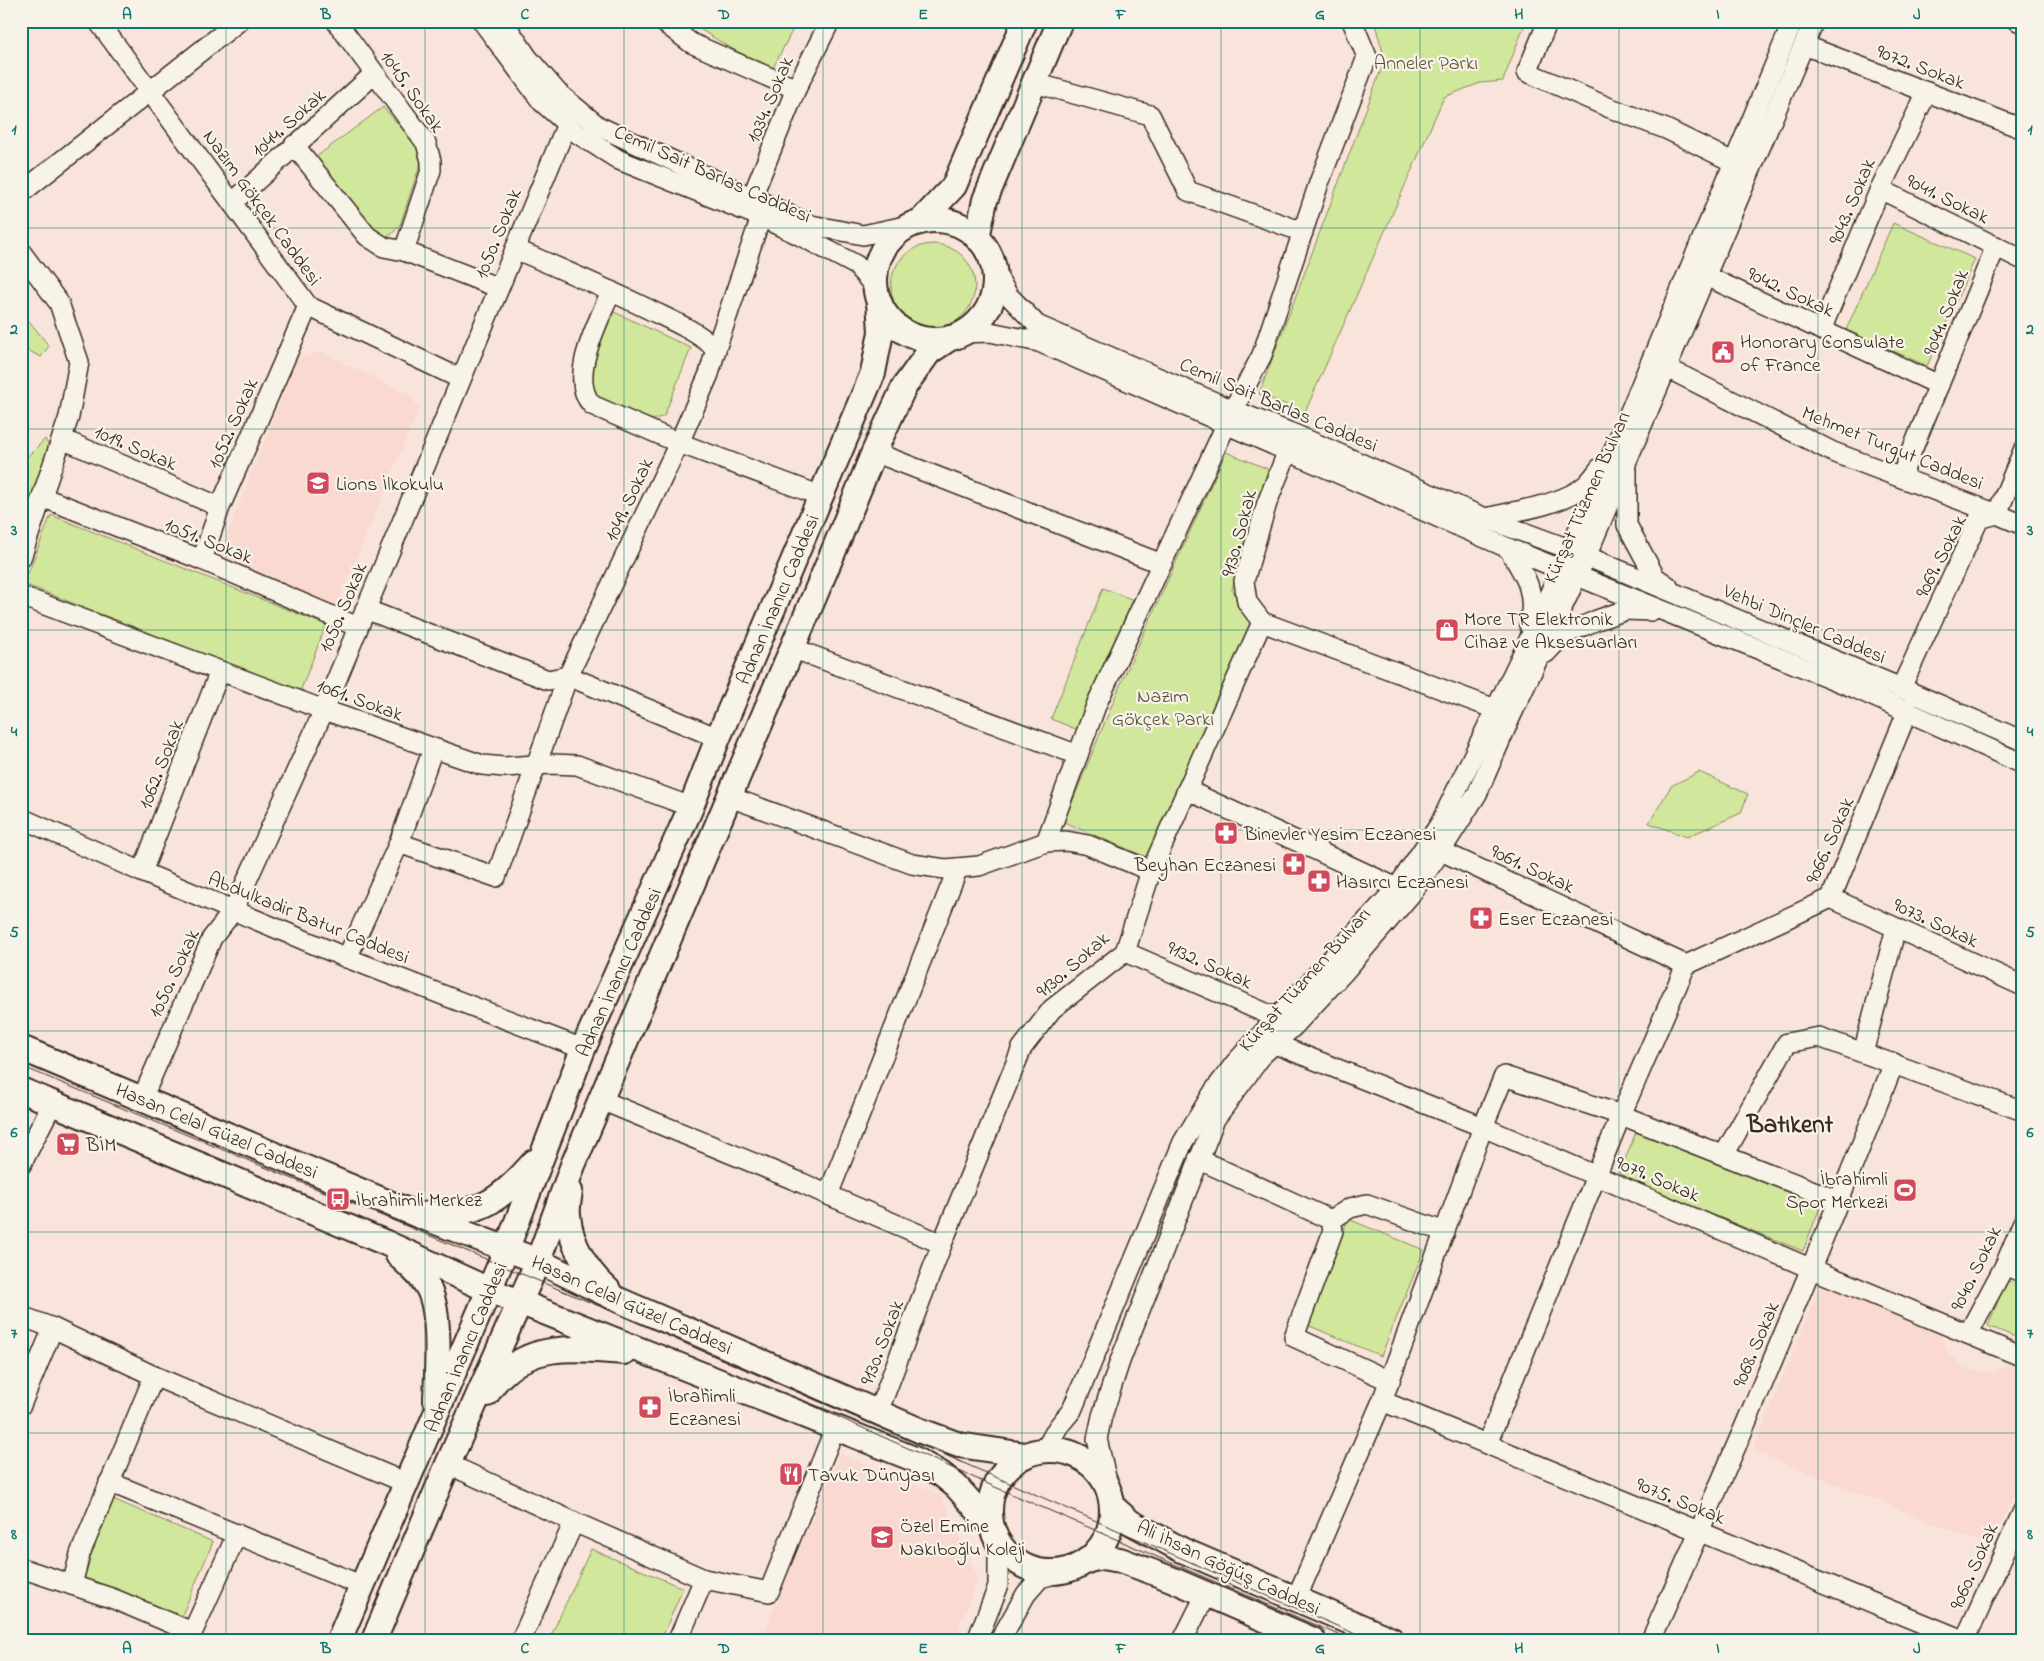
<svg xmlns="http://www.w3.org/2000/svg" width="2044" height="1661" viewBox="0 0 2044 1661" font-family="'Indie Flower',sans-serif">
  <style>
    .built { fill: #f9d9d0 }
    .green { fill: #d1e79b; stroke: #86885c }
    .lines { fill: none; stroke-linecap: round; stroke-linejoin: round }
    .minor-casing { stroke: #3b2a1e; stroke-width: 22 }
    .major-casing { stroke: #3b2a1e; stroke-width: 28 }
    .minor { stroke: #f7f3e8; stroke-width: 19 }
    .major { stroke: #f7f3e8; stroke-width: 24 }
    .tram { stroke: #3b2a1e; stroke-width: 1 }
    .grid { fill: none; stroke: #0f766e; stroke-width: 1; stroke-opacity: 0.55 }
    .labels { text-anchor: middle; stroke-width: 4.5; stroke-linejoin: round; paint-order: stroke }
    .park-label { font-size: 20px; fill: #595037; stroke: #f7f3e8 }
    .street-label { font-size: 20px; fill: #3b2a1e; stroke: #f7f3e8 }
    .poi-label { font-size: 20px; fill: #3b2a1e; stroke: #f7f3e8; text-anchor: start }
    .district-label { font-size: 25px; font-weight: bold; fill: #3b2a1e; stroke: #f7f3e8 }
    .neatline { fill: none; stroke: #0f766e; stroke-width: 2 }
    .grid-label { font-size: 16px; text-anchor: middle; font-weight: bold; fill: #0f766e }
  </style>
  <rect width="100%" height="100%" fill="#f8e4da"/>
  <filter id="ink" filterUnits="userSpaceOnUse"><feTurbulence type="fractalNoise" baseFrequency=".02" numOctaves="2"/><feDisplacementMap in="SourceGraphic" scale="10" xChannelSelector="R" yChannelSelector="G"/><feConvolveMatrix kernelMatrix="1 2 1 2 8 2 1 2 1" color-interpolation-filters="sRGB"/></filter>
  <g filter="url(#ink)">
    <!-- built -->
    <g class="built">
      <path d="M 321,352 L 409,395 L 419,408 L 336,606 L 218,557 L 298,358 Z"/>
      <path d="M 1822,1282 L 1938,1328 L 1948,1353 L 1963,1367 L 1973,1371 L 1990,1373 L 2018,1362 L 2023,1365 L 2023,1474 L 1991,1546 L 1753,1450 Z"/>
      <path d="M 840,1454 L 941,1495 L 978,1579 L 953,1640 L 761,1640 Z"/>
    </g>
    <!-- green -->
    <g class="green">
      <path d="M 686,21 L 797,21 L 771,72 Z"/>
      <path d="M 1374,21 L 1526,21 L 1503,81 L 1480,83 L 1444,97 L 1305,412 L 1259,394 L 1385,59 Z"/>
      <path d="M 383,107 L 419,148 L 421,162 L 400,225 L 391,235 L 381,236 L 368,226 L 316,157 Z"/>
      <path d="M 1893,223 L 1975,259 L 1927,366 L 1846,330 Z"/>
      <circle cx="933" cy="286" r="42"/>
      <path d="M 21,311 L 49,346 L 41,357 L 21,347 Z"/>
      <path d="M 612,311 L 691,348 L 664,416 L 653,420 L 594,399 L 589,371 Z"/>
      <path d="M 45,439 L 51,450 L 21,521 L 21,463 Z"/>
      <path d="M 1226,452 L 1268,469 L 1232,589 L 1252,625 L 1148,858 L 1064,822 L 1118,690 Z"/>
      <path d="M 51,515 L 326,625 L 300,692 L 24,584 Z"/>
      <path d="M 1103,588 L 1136,601 L 1083,732 L 1051,719 Z"/>
      <path d="M 1699,772 L 1748,794 L 1741,813 L 1687,837 L 1649,823 L 1671,786 Z"/>
      <path d="M 1636,1132 L 1821,1205 L 1803,1251 L 1618,1177 Z"/>
      <path d="M 1348,1219 L 1424,1250 L 1381,1356 L 1305,1324 Z"/>
      <path d="M 2006,1280 L 2023,1287 L 2023,1340 L 1988,1326 Z"/>
      <path d="M 113,1499 L 213,1542 L 180,1620 L 80,1577 Z"/>
      <path d="M 591,1549 L 683,1588 L 661,1640 L 549,1640 Z"/>
    </g>
    <g class="lines">
      <!-- minor casing -->
      <g class="minor-casing">
        <g id="minor">
          <path d="M 98,21 L 308,306 L 461,379"/>
          <path d="M 336,21 L 426,143 L 431,161 L 431,170 L 404,251"/>
          <path d="M 482,21 L 542,102 L 578,134 L 619,160 L 761,217 L 799,235 L 856,265 L 876,288"/>
          <path d="M 503,21 L 528,58 L 557,92 L 598,126 L 811,225 L 863,235 L 910,225"/>
          <path d="M 662,21 L 691,43 L 796,89"/>
          <path d="M 1548,21 L 1527,72 L 1610,108 L 1666,129 L 1733,162"/>
          <path d="M 2018,21 L 2023,23"/>
          <path d="M 1804,45 L 2023,129"/>
          <path d="M 1035,83 L 1150,115 L 1188,191 L 1303,232"/>
          <path d="M 294,145 L 367,236 L 384,247 L 404,251 L 499,288"/>
          <path d="M 1880,189 L 2023,260"/>
          <path d="M 21,193 L 239,21"/>
          <path d="M 752,197 L 796,89 L 830,21"/>
          <path d="M 232,203 L 374,74"/>
          <path d="M 21,252 L 59,303 L 79,362 L 69,417 L 21,558"/>
          <path d="M 994,271 L 1008,295 L 1037,325 L 1233,410 L 1294,434 L 1485,518 L 1569,549 L 1901,688 L 2023,741"/>
          <path d="M 1706,276 L 1939,385"/>
          <path d="M 611,291 C 599,322 567,377 592,405 L 679,443 L 821,496"/>
          <path d="M 1821,330 L 1880,189 L 1927,92"/>
          <path d="M 961,333 L 990,332 L 1039,342 L 1508,548 L 1857,689 L 2023,764"/>
          <path d="M 716,349 L 761,217"/>
          <path d="M 1667,368 L 1833,452 L 1997,514 L 2023,525"/>
          <path d="M 62,439 L 220,507"/>
          <path d="M 874,452 L 1162,564"/>
          <path d="M 1627,470 L 1627,525 L 1655,577 L 1668,586"/>
          <path d="M 1901,477 L 1996,246"/>
          <path d="M 42,497 L 202,560 L 358,627"/>
          <path d="M 1485,518 C 1515,511 1564,505 1587,484 C 1592,479 1596,473 1600,468"/>
          <path d="M 1508,548 C 1525,575 1537,592 1529,625"/>
          <path d="M 202,560 L 220,507 L 308,306"/>
          <path d="M 21,596 L 324,710 L 482,765 L 504,767 L 552,764 L 577,765 L 691,807"/>
          <path d="M 365,609 L 548,680 L 568,676 L 718,738"/>
          <path d="M 1262,622 L 1495,709"/>
          <path d="M 792,648 L 1078,755"/>
          <path d="M 1546,653 L 1563,635 L 1597,620 L 1626,610 L 1651,611"/>
          <path d="M 1901,688 L 1979,519 L 1997,514 L 2023,451"/>
          <path d="M 1187,790 L 1397,888"/>
          <path d="M 730,797 L 912,864 L 945,869 L 979,866 L 1046,842 L 1066,841 L 1088,845 L 1151,871"/>
          <path d="M 21,818 L 142,872 L 347,958 L 583,1049"/>
          <path d="M 1046,842 L 1097,703 L 1233,410 L 1262,355 L 1319,183 L 1367,57 L 1352,21"/>
          <path d="M 399,843 L 496,877 L 568,676 L 679,443 L 709,374 L 716,349 C 696,330 670,320 646,308 C 603,287 559,268 515,249"/>
          <path d="M 1441,851 L 1686,965"/>
          <path d="M 142,872 L 220,671"/>
          <path d="M 1831,898 L 2023,986"/>
          <path d="M 1125,952 L 1277,1018"/>
          <path d="M 347,958 L 399,843 L 433,749"/>
          <path d="M 1686,965 L 1831,898 L 1908,710"/>
          <path d="M 1275,1044 L 1483,1127 L 1812,1269 L 2023,1357"/>
          <path d="M 1863,1053 L 1896,928"/>
          <path d="M 142,1099 L 212,938 L 233,911 L 324,710 L 567,124"/>
          <path d="M 601,1100 L 802,1183 L 828,1195 L 958,868"/>
          <path d="M 1724,1155 L 1787,1043 L 1819,1037 L 2023,1111"/>
          <path d="M 1198,1159 L 1331,1220 L 1350,1208 L 1367,1204 L 1445,1232"/>
          <path d="M 21,1165 L 52,1104"/>
          <path d="M 828,1195 L 942,1244"/>
          <path d="M 1331,1220 L 1333,1231 L 1294,1337 L 1390,1381"/>
          <path d="M 2005,1265 L 2023,1273"/>
          <path d="M 21,1316 L 53,1328 L 154,1376 L 406,1483"/>
          <path d="M 1968,1334 L 2005,1265 L 2023,1222"/>
          <path d="M 1382,1401 L 1963,1640"/>
          <path d="M 21,1405 L 53,1328"/>
          <path d="M 878,1412 L 942,1244 L 1022,1048 L 1052,1009 L 1125,952 L 1151,871 L 1262,622 L 1247,602 L 1244,581 L 1267,503 L 1293,438"/>
          <path d="M 1487,1444 L 1621,1115 L 1686,965"/>
          <path d="M 1045,1450 L 1058,1427 L 1072,1410 L 1183,1142 L 1214,1091 L 1236,1062 L 1397,888 L 1440,824 L 1523,653 L 1613,452 L 1793,21"/>
          <path d="M 448,1464 L 574,1522 L 521,1640"/>
          <path d="M 109,1482 L 363,1586"/>
          <path d="M 1109,1490 L 1097,1439 L 1102,1416 L 1120,1361 L 1215,1119 L 1263,1054 L 1294,1026 L 1344,972 L 1411,894 L 1441,851 L 1477,794 L 1511,716 L 1586,557 L 1814,21"/>
          <path d="M 574,1522 L 704,1579 L 769,1592 L 835,1428"/>
          <path d="M 21,1568 L 114,1599 L 192,1632"/>
          <path d="M 72,1585 L 80,1554 L 154,1376"/>
          <path d="M 1296,1599 L 1382,1401 L 1483,1127 L 1504,1076 L 1621,1115 L 1839,1201"/>
          <path d="M 189,1640 L 237,1534"/>
          <path d="M 678,1640 L 704,1579"/>
          <path d="M 977,1640 L 998,1587 L 998,1543"/>
          <path d="M 1000,1640 L 1026,1594 L 1040,1578 L 1069,1570"/>
          <path d="M 1183,1640 L 1206,1594"/>
          <path d="M 1651,1640 C 1737,1449 1817,1257 1894,1063"/>
          <path d="M 1965,1640 L 2023,1511"/>
        </g>
      </g>
      <!-- major casing -->
      <g class="major-casing">
        <g id="major">
          <circle cx="935" cy="280" r="60"/>
          <path d="M 920,222 L 954,186 L 1025,21"/>
          <path d="M 977,238 L 985,200 L 1060,21"/>
          <path d="M 21,1048 L 415,1214 L 538,1261 L 621,1301 L 921,1431 L 959,1445 L 1025,1455"/>
          <path d="M 21,1090 L 386,1243 L 489,1290 L 914,1459 L 941,1474 L 956,1486 L 990,1524"/>
          <path d="M 570,1191 C 569,1199 567,1207 568,1215 C 570,1244 587,1271 608,1290"/>
          <path d="M 428,1214 C 480,1215 500,1201 534,1162"/>
          <path d="M 398,1255 C 409,1266 424,1277 430,1292 C 441,1317 437,1373 436,1400"/>
          <path d="M 487,1394 C 491,1388 495,1381 501,1376 C 535,1341 581,1349 624,1352"/>
          <circle cx="1051" cy="1511" r="61"/>
          <path d="M 1110,1494 L 1113,1507 L 1130,1522 L 1182,1550 L 1392,1640"/>
          <path d="M 1086,1561 L 1101,1557 L 1120,1560 L 1171,1579 L 1313,1640"/>
          <path d="M 339,1640 L 507,1248 L 583,1049 L 691,807 L 718,738 L 873,373 L 881,332 L 879,301"/>
          <path d="M 374,1640 L 448,1464 L 538,1261 L 573,1165 L 834,550 L 874,452 L 904,387 L 929,352 L 950,338"/>
        </g>
      </g>
      <!-- minor -->
      <use href="#minor" class="minor"/>
      <!-- major -->
      <use href="#major" class="major"/>
      <!-- tram -->
      <g class="tram">
        <path d="M 21,1066 L 693,1345 L 1369,1640"/>
        <path d="M 798,1399 L 995,1487 L 1350,1640"/>
      </g>
    </g>
  </g>
  <!-- grid -->
  <path class="grid" d="M 226,21 L 226,1640M 425,21 L 425,1640M 624,21 L 624,1640M 823,21 L 823,1640M 1022,21 L 1022,1640M 1221,21 L 1221,1640M 1420,21 L 1420,1640M 1619,21 L 1619,1640M 1818,21 L 1818,1640M 21,228 L 2023,228M 21,429 L 2023,429M 21,630 L 2023,630M 21,830 L 2023,830M 21,1031 L 2023,1031M 21,1232 L 2023,1232M 21,1433 L 2023,1433"/>
  <!-- icons -->
  <defs>
    <g id="civic-square" transform="scale(1.25)"><rect x="-9" y="-9" width="18" height="18" rx="4" fill="#d1495b" stroke="#f7f3e8"/><path d="M-.6-6.5H3V-4.5H.6V-3L4-1V1h2V6H-6V1h2V-1L-.6-3ZM-1.2 2.5V6h2.4V2.5Z" fill="#fff"/></g>
    <g id="school-square" transform="scale(1.25)"><rect x="-9" y="-9" width="18" height="18" rx="4" fill="#d1495b" stroke="#f7f3e8"/><path d="M0-5L7-2L0 1L-7-2ZM-4 1L0 2.5L4 1V4Q0 6-4 4Z" fill="#fff"/></g>
    <g id="shop-square" transform="scale(1.25)"><rect x="-9" y="-9" width="18" height="18" rx="4" fill="#d1495b" stroke="#f7f3e8"/><path d="M-5-2.5h2.3a2.7 3.5 0 0 1 5.4 0H5L5.5 6h-11ZM-1.5-2.5h3a1.5 2.3 0 0 0-3 0Z" fill="#fff"/></g>
    <g id="pharmacy-square" transform="scale(1.25)"><rect x="-9" y="-9" width="18" height="18" rx="4" fill="#d1495b" stroke="#f7f3e8"/><path d="M-2-6h4v4h4v4h-4v4h-4v-4h-4v-4h4Z" fill="#fff"/></g>
    <g id="supermarket-square" transform="scale(1.25)"><rect x="-9" y="-9" width="18" height="18" rx="4" fill="#d1495b" stroke="#f7f3e8"/><path d="M-6-5.5h2.5l.6 2H6L4.5 2H-2.5L-4.4-4H-6ZM-1.5 3.2a1.3 1.3 0 1 0 .1 0ZM3 3.2a1.3 1.3 0 1 0 .1 0Z" fill="#fff"/></g>
    <g id="stadium-square" transform="scale(1.25)"><rect x="-9" y="-9" width="18" height="18" rx="4" fill="#d1495b" stroke="#f7f3e8"/><path d="M0-5a6.5 5 0 1 0 0 10a6.5 5 0 1 0 0-10ZM-3.5-1.8h7v3.6h-7Z" fill="#fff"/></g>
    <g id="bus-square" transform="scale(1.25)"><rect x="-9" y="-9" width="18" height="18" rx="4" fill="#d1495b" stroke="#f7f3e8"/><path d="M-5-6H5V4H4V6H2V4H-2V6H-4V4H-5ZM-3.5-4V0h7V-4ZM-3.5 1.2v1.5H-2V1.2ZM2 1.2v1.5H3.5V1.2Z" fill="#fff"/></g>
    <g id="restaurant-square" transform="scale(1.25)"><rect x="-9" y="-9" width="18" height="18" rx="4" fill="#d1495b" stroke="#f7f3e8"/><path d="M-5-6h1v4h1v-4h1v4h1v-4h1v5L-1.5 .5V6h-2V.5L-5-1ZM5-6V6H3V1.5H1.5Q1.5-4 5-6Z" fill="#fff"/></g>
  </defs>
  <g fill-rule="evenodd">
    <use href="#civic-square" x="1723" y="352"/>
    <use href="#school-square" x="318" y="483"/>
    <use href="#shop-square" x="1447" y="630"/>
    <use href="#pharmacy-square" x="1226" y="833"/>
    <use href="#pharmacy-square" x="1294" y="864"/>
    <use href="#pharmacy-square" x="1319" y="881"/>
    <use href="#pharmacy-square" x="1481" y="918"/>
    <use href="#supermarket-square" x="68" y="1144"/>
    <use href="#stadium-square" x="1905" y="1190"/>
    <use href="#bus-square" x="338" y="1199"/>
    <use href="#pharmacy-square" x="650" y="1407"/>
    <use href="#restaurant-square" x="791" y="1474"/>
    <use href="#school-square" x="882" y="1537"/>
  </g>
  <g class="labels">
    <!-- park labels -->
    <g class="park-label">
      <text x="1426" y="69">Anneler Parkı</text>
      <text x="1163" y="702">Nazım<tspan x="1163" dy="23">Gökçek Parkı</tspan></text>
    </g>
    <!-- street labels -->
    <g class="street-label">
      <text transform="translate(1921 66) rotate(21)" y="7">9072. Sokak</text>
      <text transform="translate(413 91) rotate(55)" y="7">1045. Sokak</text>
      <text transform="translate(769 99) rotate(-67)" y="7">1034. Sokak</text>
      <text transform="translate(288 122) rotate(-42)" y="7">1044. Sokak</text>
      <text transform="translate(713 173) rotate(24)" y="7">Cemil Sait Barlas Caddesi</text>
      <text transform="translate(1948 198) rotate(26)" y="7">9041. Sokak</text>
      <text transform="translate(1851 201) rotate(-67)" y="7">9043. Sokak</text>
      <text transform="translate(263 207) rotate(54)" y="7">Nazım Gökçek Caddesi</text>
      <text transform="translate(497 233) rotate(-68)" y="7">1050. Sokak</text>
      <text transform="translate(1791 291) rotate(25)" y="7">9042. Sokak</text>
      <text transform="translate(1945 312) rotate(-68)" y="7">9044. Sokak</text>
      <text transform="translate(1279 404) rotate(23)" y="7">Cemil Sait Barlas Caddesi</text>
      <text transform="translate(232 423) rotate(-66)" y="7">1052. Sokak</text>
      <text transform="translate(136 447) rotate(23)" y="7">1019. Sokak</text>
      <text transform="translate(1893 447) rotate(22)" y="7">Mehmet Turgut Caddesi</text>
      <text transform="translate(1586 497) rotate(-66)" y="7">Kürşat Tüzmen Bulvarı</text>
      <text transform="translate(628 499) rotate(-65)" y="7">1049. Sokak</text>
      <text transform="translate(1238 533) rotate(-75)" y="7">9130. Sokak</text>
      <text transform="translate(209 540) rotate(22)" y="7">1051. Sokak</text>
      <text transform="translate(1940 556) rotate(-63)" y="7">9069. Sokak</text>
      <text transform="translate(777 599) rotate(-67)" y="7">Adnan İnanıcı Caddesi</text>
      <text transform="translate(342 607) rotate(-67)" y="7">1050. Sokak</text>
      <text transform="translate(1805 623) rotate(23)" y="7">Vehbi Dinçler Caddesi</text>
      <text transform="translate(360 699) rotate(20)" y="7">1061. Sokak</text>
      <text transform="translate(160 764) rotate(-69)" y="7">1062. Sokak</text>
      <text transform="translate(1829 840) rotate(-66)" y="7">9066. Sokak</text>
      <text transform="translate(1533 868) rotate(25)" y="7">9061. Sokak</text>
      <text transform="translate(309 917) rotate(22)" y="7">Abdulkadir Batur Caddesi</text>
      <text transform="translate(1936 922) rotate(25)" y="7">9073. Sokak</text>
      <text transform="translate(1072 964) rotate(-41)" y="7">9130. Sokak</text>
      <text transform="translate(1210 964) rotate(24)" y="7">9132. Sokak</text>
      <text transform="translate(618 972) rotate(-66)" y="7">Adnan İnanıcı Caddesi</text>
      <text transform="translate(173 973) rotate(-65)" y="7">1050. Sokak</text>
      <text transform="translate(1304 979) rotate(-48)" y="7">Kürşat Tüzmen Bulvarı</text>
      <text transform="translate(217 1130) rotate(23)" y="7">Hasan Celal Güzel Caddesi</text>
      <text transform="translate(1658 1178) rotate(23)" y="7">9079. Sokak</text>
      <text transform="translate(1975 1268) rotate(-64)" y="7">9040. Sokak</text>
      <text transform="translate(632 1304) rotate(24)" y="7">Hasan Celal Güzel Caddesi</text>
      <text transform="translate(881 1342) rotate(-69)" y="7">9130. Sokak</text>
      <text transform="translate(1755 1344) rotate(-67)" y="7">9068. Sokak</text>
      <text transform="translate(465 1347) rotate(-67)" y="7">Adnan İnanıcı Caddesi</text>
      <text transform="translate(1681 1500) rotate(22)" y="7">9075. Sokak</text>
      <text transform="translate(1973 1566) rotate(-66)" y="7">9060. Sokak</text>
      <text transform="translate(1229 1567) rotate(25)" y="7">Ali İhsan Göğüş Caddesi</text>
    </g>
    <!-- poi labels -->
    <g class="poi-label">
      <text x="1740" y="348">Honorary Consulate<tspan x="1740" dy="23">of France</tspan></text>
      <text x="336" y="490">Lions İlkokulu</text>
      <text x="1464" y="625">More TR Elektronik<tspan x="1464" dy="23">Cihaz ve Aksesuarları</tspan></text>
      <text x="1244" y="840">Binevler Yesim Eczanesi</text>
      <text x="1276" y="871" text-anchor="end">Beyhan Eczanesi</text>
      <text x="1336" y="888">Hasırcı Eczanesi</text>
      <text x="1498" y="925">Eser Eczanesi</text>
      <text x="86" y="1151">BİM</text>
      <text x="1888" y="1185" text-anchor="end">İbrahimli<tspan x="1888" dy="23">Spor Merkezi</tspan></text>
      <text x="356" y="1206">İbrahimli Merkez</text>
      <text x="668" y="1402">İbrahimli<tspan x="668" dy="23">Eczanesi</tspan></text>
      <text x="808" y="1481">Tavuk Dünyası</text>
      <text x="900" y="1532">Özel Emine<tspan x="900" dy="23">Nakıboğlu Koleji</tspan></text>
    </g>
    <!-- district labels -->
    <g class="district-label">
      <text x="1790" y="1132">Batıkent</text>
    </g>
  </g>
  <!-- margin -->
  <rect width="2044" height="1661" fill="none" stroke="#f7f3e8" stroke-width="55"/>
  <rect x="28" y="28" width="1988" height="1606" class="neatline"/>
  <g class="grid-label">
    <text x="127" y="19">A</text>
    <text x="326" y="19">B</text>
    <text x="525" y="19">C</text>
    <text x="724" y="19">D</text>
    <text x="923" y="19">E</text>
    <text x="1121" y="19">F</text>
    <text x="1320" y="19">G</text>
    <text x="1519" y="19">H</text>
    <text x="1718" y="19">I</text>
    <text x="1917" y="19">J</text>
    <text x="14" y="134">1</text>
    <text x="2030" y="134">1</text>
    <text x="14" y="334">2</text>
    <text x="2030" y="334">2</text>
    <text x="14" y="535">3</text>
    <text x="2030" y="535">3</text>
    <text x="14" y="736">4</text>
    <text x="2030" y="736">4</text>
    <text x="14" y="937">5</text>
    <text x="2030" y="937">5</text>
    <text x="14" y="1137">6</text>
    <text x="2030" y="1137">6</text>
    <text x="14" y="1338">7</text>
    <text x="2030" y="1338">7</text>
    <text x="14" y="1539">8</text>
    <text x="2030" y="1539">8</text>
    <text x="127" y="1653">A</text>
    <text x="326" y="1653">B</text>
    <text x="525" y="1653">C</text>
    <text x="724" y="1653">D</text>
    <text x="923" y="1653">E</text>
    <text x="1121" y="1653">F</text>
    <text x="1320" y="1653">G</text>
    <text x="1519" y="1653">H</text>
    <text x="1718" y="1653">I</text>
    <text x="1917" y="1653">J</text>
  </g>
</svg>
